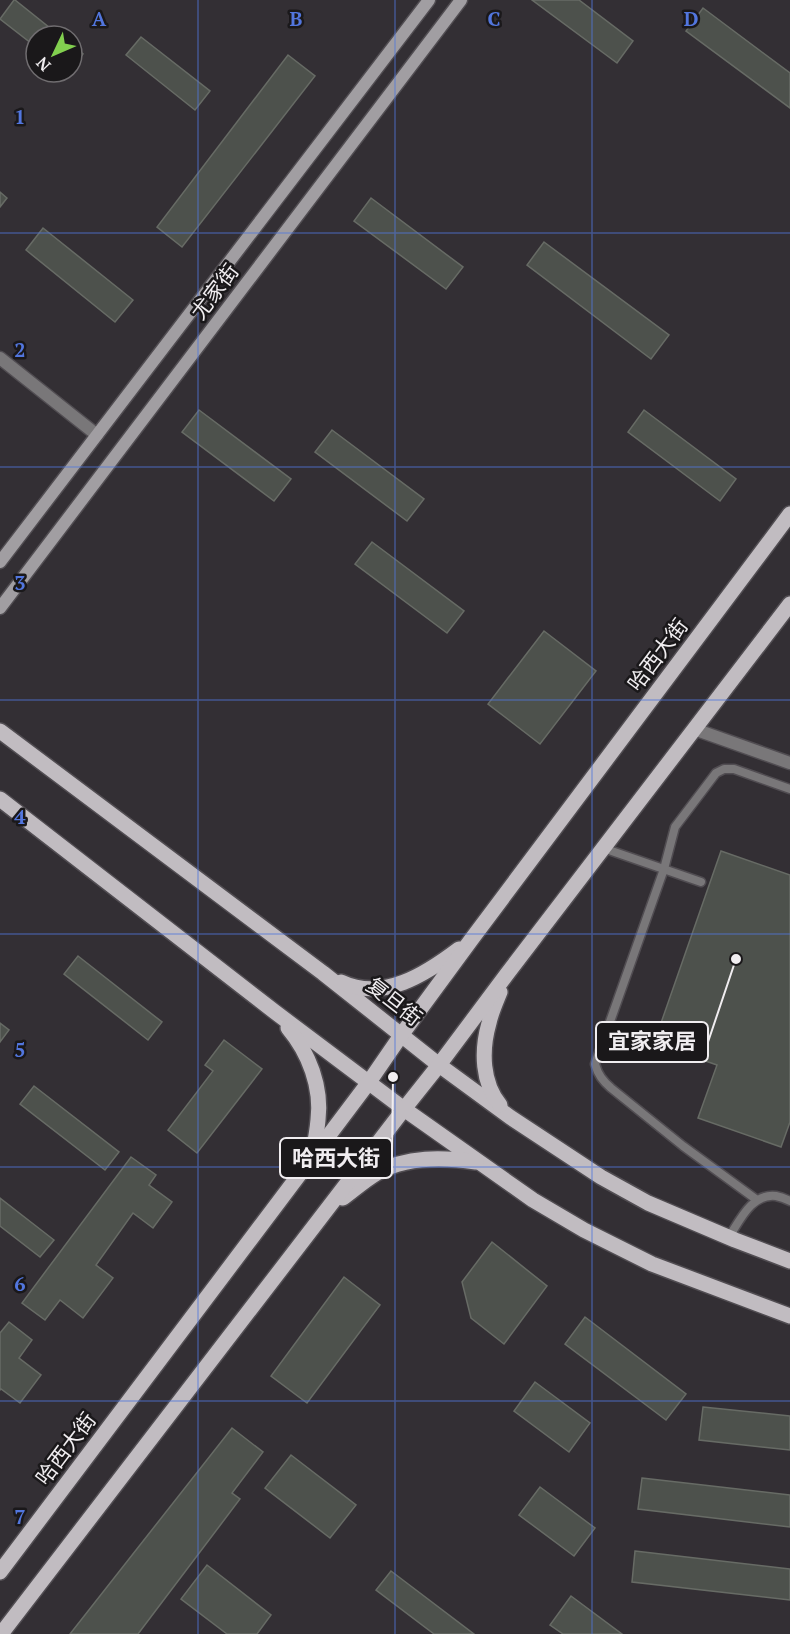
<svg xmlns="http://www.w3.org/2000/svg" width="790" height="1634" viewBox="0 0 790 1634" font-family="'PT Serif','Noto Sans SC',serif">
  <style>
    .building { fill: #4d514c; stroke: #676b65; stroke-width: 1.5 }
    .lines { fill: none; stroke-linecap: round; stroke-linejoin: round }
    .lane-casing { stroke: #514d52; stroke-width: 11 }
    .street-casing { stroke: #514d52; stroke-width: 15 }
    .secondary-casing { stroke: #514d52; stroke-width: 15 }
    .primary-casing { stroke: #514d52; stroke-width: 18 }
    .lane { stroke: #797779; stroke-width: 8 }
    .street { stroke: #797779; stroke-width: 12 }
    .secondary { stroke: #a19ea2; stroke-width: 12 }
    .primary { stroke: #c1bcc1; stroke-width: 15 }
    .grid { fill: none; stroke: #5276de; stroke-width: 1.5; stroke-opacity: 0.55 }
    .labels { text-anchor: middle; stroke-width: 5; stroke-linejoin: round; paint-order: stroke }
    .street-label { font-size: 21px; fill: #f0edf0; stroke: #1a181a }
    .grid-label { font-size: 20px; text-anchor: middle; font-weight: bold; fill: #5276de; stroke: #1a181a; stroke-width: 5; stroke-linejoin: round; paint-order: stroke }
    .leader { fill: none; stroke: #f0edf0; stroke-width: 2 }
    .callout-dot { fill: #f0edf0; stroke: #1a181a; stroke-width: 2 }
    .callout { fill: #1a181a; stroke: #f0edf0; stroke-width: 2 }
    .callout-label { font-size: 22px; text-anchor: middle; font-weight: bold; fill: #f0edf0 }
  </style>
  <rect width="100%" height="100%" fill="#332f34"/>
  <!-- building -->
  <g class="building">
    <path d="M 14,0 L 15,0 L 60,36 L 36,36 L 36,47 L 0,19 Z"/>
    <path d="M 532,0 L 579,0 L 633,41 L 617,63 Z"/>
    <path d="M 703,8 L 790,73 L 790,108 L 686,31 Z"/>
    <path d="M 141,37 L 210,91 L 195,110 L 126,55 Z"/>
    <path d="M 72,45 L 83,54 L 72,69 Z"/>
    <path d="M 288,55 L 315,76 L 182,247 L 157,227 Z"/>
    <path d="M 0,192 L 7,198 L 0,207 Z"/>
    <path d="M 371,198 L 463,267 L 446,289 L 354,221 Z"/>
    <path d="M 43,228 L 133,300 L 115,322 L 26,250 Z"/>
    <path d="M 544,242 L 669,335 L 651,359 L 527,265 Z"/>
    <path d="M 199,410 L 291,479 L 274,501 L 182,432 Z"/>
    <path d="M 644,410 L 736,479 L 720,501 L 628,432 Z"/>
    <path d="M 332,430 L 424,499 L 407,521 L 315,452 Z"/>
    <path d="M 372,542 L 464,611 L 447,633 L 355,564 Z"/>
    <path d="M 544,631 L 596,671 L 540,744 L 488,704 Z"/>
    <path d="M 721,851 L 790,875 L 790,1122 L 781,1147 L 698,1118 L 717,1065 L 654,1043 Z"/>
    <path d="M 78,956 L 162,1022 L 148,1040 L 64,974 Z"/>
    <path d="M 0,1023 L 9,1030 L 0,1042 Z"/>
    <path d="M 224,1040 L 262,1069 L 197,1153 L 168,1130 L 213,1071 L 205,1065 Z"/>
    <path d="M 34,1086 L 119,1152 L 105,1170 L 20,1104 Z"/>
    <path d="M 131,1157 L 156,1175 L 149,1185 L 172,1202 L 153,1228 L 133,1213 L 96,1265 L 113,1278 L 83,1318 L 60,1300 L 45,1320 L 22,1303 Z"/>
    <path d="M 0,1198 L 54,1240 L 40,1257 L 0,1226 Z"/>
    <path d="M 492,1242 L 547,1286 L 504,1344 L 471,1318 L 462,1282 Z"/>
    <path d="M 344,1277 L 380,1305 L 307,1403 L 271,1376 Z"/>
    <path d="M 585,1317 L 686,1394 L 666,1420 L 565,1344 Z"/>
    <path d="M 9,1322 L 32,1340 L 19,1358 L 41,1375 L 20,1403 L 1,1389 L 0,1390 L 0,1333 Z"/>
    <path d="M 535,1382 L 590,1423 L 569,1452 L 514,1411 Z"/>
    <path d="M 703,1407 L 790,1416 L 790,1450 L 699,1440 Z"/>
    <path d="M 232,1428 L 263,1452 L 232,1493 L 240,1499 L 138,1634 L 70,1634 Z"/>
    <path d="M 291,1455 L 356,1505 L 330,1538 L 265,1488 Z"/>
    <path d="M 642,1478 L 790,1495 L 790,1527 L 638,1509 Z"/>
    <path d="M 540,1487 L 595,1528 L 574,1556 L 519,1515 Z"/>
    <path d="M 635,1551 L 790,1569 L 790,1600 L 632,1582 Z"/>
    <path d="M 207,1565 L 271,1615 L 257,1634 L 227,1634 L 181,1599 Z"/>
    <path d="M 391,1571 L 474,1634 L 434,1634 L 376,1590 Z"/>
    <path d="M 571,1596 L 622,1634 L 563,1634 L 550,1625 Z"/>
  </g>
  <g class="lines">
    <!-- lane casing -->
    <g class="lane-casing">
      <g id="lane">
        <path d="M 603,848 L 701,882"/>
        <path d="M 757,1200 L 683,1146 L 611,1088 C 603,1081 598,1075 595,1064 L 664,869 L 675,827 L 716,773 L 724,769 L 734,769 L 790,789"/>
        <path d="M 729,1237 C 740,1220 752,1193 776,1196 C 781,1197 786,1199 790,1201"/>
      </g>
    </g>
    <!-- street casing -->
    <g class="street-casing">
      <g id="street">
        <path d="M 0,358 L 97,435"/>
        <path d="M 694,729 L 790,763"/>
      </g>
    </g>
    <!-- secondary casing -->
    <g class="secondary-casing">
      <g id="secondary">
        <path d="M 0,562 L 429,0"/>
        <path d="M 0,608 L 461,0"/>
      </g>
    </g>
    <!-- primary casing -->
    <g class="primary-casing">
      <g id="primary">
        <path d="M 0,731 L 323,973 L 439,1065 L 510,1117 L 601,1177 L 648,1203 L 735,1240 L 790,1261"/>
        <path d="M 0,799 L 275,1012 L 404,1109 L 533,1200 L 584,1230 L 652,1264 L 790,1316"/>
        <path d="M 341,982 C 383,1002 426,974 459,949"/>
        <path d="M 500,992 C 496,1002 491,1013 489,1023 C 481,1051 482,1083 500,1105"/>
        <path d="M 288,1028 C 309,1053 322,1087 318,1120 C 317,1131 315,1142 313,1152"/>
        <path d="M 343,1198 C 354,1190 365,1180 377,1173 C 407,1156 443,1157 476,1162"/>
        <path d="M 0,1572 L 369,1082 L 402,1034 L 471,940 L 790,514"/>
        <path d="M 1,1634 L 404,1109 L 439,1065 L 507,974 L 790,604"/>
      </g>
    </g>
    <!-- lane -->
    <use href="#lane" class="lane"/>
    <!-- street -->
    <use href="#street" class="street"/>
    <!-- secondary -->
    <use href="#secondary" class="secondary"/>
    <!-- primary -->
    <use href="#primary" class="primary"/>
  </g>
  <!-- grid -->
  <path class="grid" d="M 198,0 L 198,1634M 395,0 L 395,1634M 592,0 L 592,1634M 0,233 L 790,233M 0,467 L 790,467M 0,700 L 790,700M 0,934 L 790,934M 0,1167 L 790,1167M 0,1401 L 790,1401"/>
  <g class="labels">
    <!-- street labels -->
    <g class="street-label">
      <text transform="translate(215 292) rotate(-53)" y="7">尤家街</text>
      <text transform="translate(658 655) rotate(-53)" y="7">哈西大街</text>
      <text transform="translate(394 1002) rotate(38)" y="7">复旦街</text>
      <text transform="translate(66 1449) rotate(-53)" y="7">哈西大街</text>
    </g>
  </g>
  <g class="grid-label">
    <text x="99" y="26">A</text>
    <text x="296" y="26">B</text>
    <text x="494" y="26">C</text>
    <text x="691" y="26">D</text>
    <text x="20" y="124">1</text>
    <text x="20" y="357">2</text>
    <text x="20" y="590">3</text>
    <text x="20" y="824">4</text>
    <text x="20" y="1057">5</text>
    <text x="20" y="1291">6</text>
    <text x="20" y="1524">7</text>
  </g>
  <!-- callouts -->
  <path class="leader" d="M736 959L708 1042M393 1077L392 1158"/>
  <g class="callout-dot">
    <circle cx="736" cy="959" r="6"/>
    <circle cx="393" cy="1077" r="6"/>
  </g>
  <g class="callout">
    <rect x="596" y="1022" width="112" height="40" rx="6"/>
    <rect x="280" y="1138" width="112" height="40" rx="6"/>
  </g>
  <g class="callout-label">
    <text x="652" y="1049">宜家家居</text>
    <text x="336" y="1166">哈西大街</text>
  </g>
  <!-- north arrow -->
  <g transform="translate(54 54) rotate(226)"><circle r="28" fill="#1a181a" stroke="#706d70" stroke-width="1.5"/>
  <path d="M0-4.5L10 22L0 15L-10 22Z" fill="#82d04f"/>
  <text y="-9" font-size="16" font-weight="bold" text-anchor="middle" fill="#f0edf0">N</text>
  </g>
</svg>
